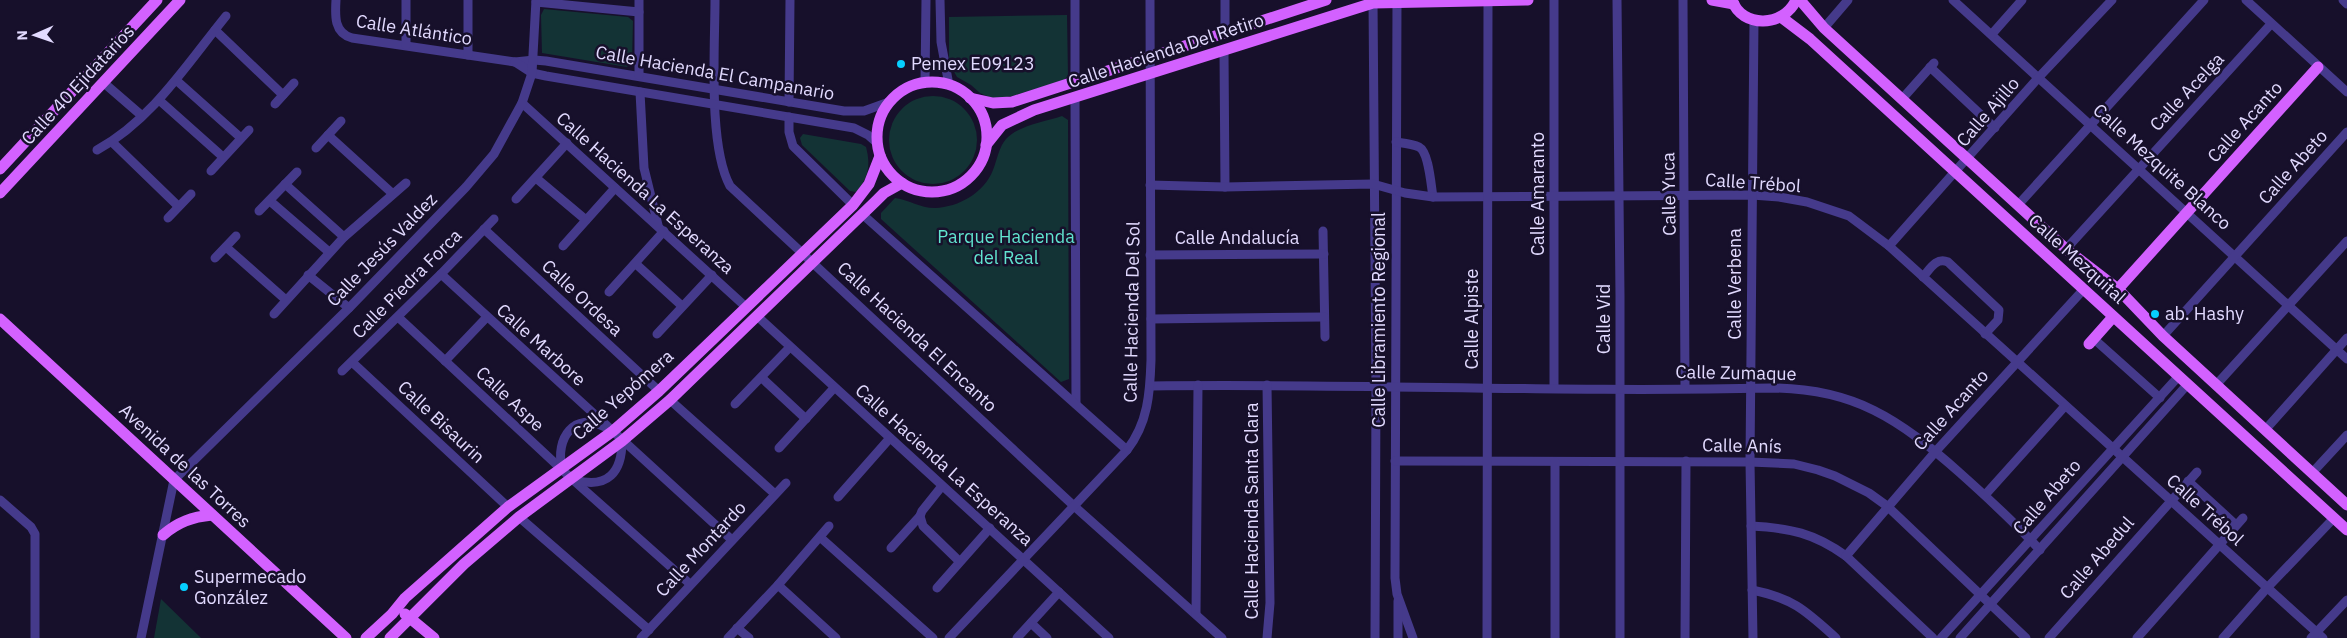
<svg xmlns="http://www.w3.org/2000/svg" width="2347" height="638" viewBox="0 0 2347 638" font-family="'IBM Plex Sans',sans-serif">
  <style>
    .green { fill: #133335 }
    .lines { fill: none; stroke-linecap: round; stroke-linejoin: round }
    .minor { stroke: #453a8b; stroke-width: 9 }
    .major { stroke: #d361ff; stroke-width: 11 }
    .poi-dot { fill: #06cfff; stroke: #17102b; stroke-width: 2 }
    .labels { text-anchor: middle; stroke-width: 5; stroke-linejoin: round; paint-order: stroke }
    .street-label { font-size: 18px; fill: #e2daff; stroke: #17102b }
    .poi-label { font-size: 18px; fill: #e2daff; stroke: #17102b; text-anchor: start }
    .park-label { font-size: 18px; fill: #61e4cf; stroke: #17102b }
  </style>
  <rect width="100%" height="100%" fill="#17102b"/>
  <!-- green -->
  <g class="green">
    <path d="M 544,9 L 628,17 L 633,21 L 632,62 L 627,67 L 542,53 L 541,15 Z"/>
    <path d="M 1067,15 L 1068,76 L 1064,80 L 1012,96 L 994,99 L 980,93 L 971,85 L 957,77 L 949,63 L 949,17 Z"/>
    <circle cx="933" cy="140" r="44"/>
    <path d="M 1062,116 L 1068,120 L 1069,379 L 1061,382 L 881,219 L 881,213 L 895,198 C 910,200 919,208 935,208 C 959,207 984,193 993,170 C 997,160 999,147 1006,139 C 1019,125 1045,122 1062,116 Z"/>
    <path d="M 803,134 L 861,144 L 866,147 C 871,166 868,178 856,192 L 850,191 L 802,145 L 800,138 Z"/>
    <path d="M 161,599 L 201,638 L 154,638 Z"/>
  </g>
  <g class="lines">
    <!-- minor -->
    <g class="minor">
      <path d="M 336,0 C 335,16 334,33 352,38 L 515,62 L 534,60 L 546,61 L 844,111 L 864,111 L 889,102"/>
      <path d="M 406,0 L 406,45"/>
      <path d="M 715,0 C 715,48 708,146 730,186 L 1074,506 L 1222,638"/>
      <path d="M 940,0 L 941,42 L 949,85"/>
      <path d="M 1075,0 L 1075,83"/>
      <path d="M 1225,0 L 1225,34"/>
      <path d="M 1373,0 L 1376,388 L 1375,638"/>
      <path d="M 1397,0 L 1395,578 L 1397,594 L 1413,638"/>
      <path d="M 1554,0 L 1554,388"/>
      <path d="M 1617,0 L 1620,296 L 1620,638"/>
      <path d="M 1683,0 L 1685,388"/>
      <path d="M 1953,0 L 2347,359"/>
      <path d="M 2246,0 L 2347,92"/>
      <path d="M 2343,0 L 2347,4"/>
      <path d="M 536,2 L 639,12"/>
      <path d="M 1824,28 L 1848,0"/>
      <path d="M 215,30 L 283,95"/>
      <path d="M 1992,34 L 2022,0"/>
      <path d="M 1224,52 L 1225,187"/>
      <path d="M 468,55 L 468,0"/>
      <path d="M 515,62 L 532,73 L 546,76 L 854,128 L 868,135 L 877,143"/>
      <path d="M 1930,67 L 1995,128"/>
      <path d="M 639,75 L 639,0"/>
      <path d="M 176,80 L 241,138"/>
      <path d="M 925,82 L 926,0"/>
      <path d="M 104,83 L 141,115"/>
      <path d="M 640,92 L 644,168 L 658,225"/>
      <path d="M 1075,98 L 1076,404"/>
      <path d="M 1902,99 L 1934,63"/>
      <path d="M 159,100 L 223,157"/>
      <path d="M 789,102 L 790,0"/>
      <path d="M 522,103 L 746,307"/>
      <path d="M 275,104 L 294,83"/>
      <path d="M 789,117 L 789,132 L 793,146 L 853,205"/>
      <path d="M 328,135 L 393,194"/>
      <path d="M 112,142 L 178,206"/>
      <path d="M 1396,142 C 1403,143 1413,144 1419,147 C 1429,152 1431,186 1433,197"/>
      <path d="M 316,148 L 341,121"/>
      <path d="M 97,150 C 152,120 187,64 226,16"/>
      <path d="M 211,171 L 249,130"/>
      <path d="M 536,178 L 586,220"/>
      <path d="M 285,184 L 344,237"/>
      <path d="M 1150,185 L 1225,187 L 1373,184 L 1405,193 L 1433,197 L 1752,195 L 1779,197 L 1807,202 L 1849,216 L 1889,246 L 2323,638"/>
      <path d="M 516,199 L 567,143"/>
      <path d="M 270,201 L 329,252"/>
      <path d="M 2018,205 L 2204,0"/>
      <path d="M 259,211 L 297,172"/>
      <path d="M 862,214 L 1127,450"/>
      <path d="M 168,218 L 191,194"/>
      <path d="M 484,229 L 659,391"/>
      <path d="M 1323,231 L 1325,337"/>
      <path d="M 563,246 L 615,188"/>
      <path d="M 1889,246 L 2039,77 L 2112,0"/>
      <path d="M 226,247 L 286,300"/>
      <path d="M 2066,249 L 2271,24"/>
      <path d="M 1150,255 L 1324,254"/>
      <path d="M 215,258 L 236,236"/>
      <path d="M 636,264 L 682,306"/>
      <path d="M 441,274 L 732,540"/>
      <path d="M 308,275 L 349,308"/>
      <path d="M 1923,277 C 1930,269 1936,257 1948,262 L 1999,310 L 1998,320 L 1985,334"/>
      <path d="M 609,292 L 664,231"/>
      <path d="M 274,314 L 344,237 L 406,183"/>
      <path d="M 757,316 L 1109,638"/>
      <path d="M 398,317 L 572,479 L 690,584"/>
      <path d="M 1151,319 L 1324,317"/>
      <path d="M 657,334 L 712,275"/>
      <path d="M 2163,336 L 2347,132"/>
      <path d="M 2094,339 L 2160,398"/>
      <path d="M 445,361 L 486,318"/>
      <path d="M 352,362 L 508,507"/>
      <path d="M 342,371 L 441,274 L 494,219"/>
      <path d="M 762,378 L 806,419"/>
      <path d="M 2216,385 L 2347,241"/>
      <path d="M 1151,386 C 1357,383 1564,393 1770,388 C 1854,388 1899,419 1960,473 C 1988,498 2015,523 2040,550"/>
      <path d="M 670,400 L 775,494"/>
      <path d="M 735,404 L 790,347"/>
      <path d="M 2265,430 L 2347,338"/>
      <path d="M 779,448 L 834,388"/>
      <path d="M 1395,461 L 1750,462 L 1794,464 L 1818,470 L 1835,476 L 1869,493 L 1887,506 L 2026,638"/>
      <path d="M 1555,462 L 1555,638"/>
      <path d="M 562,468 C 555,439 574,411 605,427"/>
      <path d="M 2312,473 L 2347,435"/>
      <path d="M 575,480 C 608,489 622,472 622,441"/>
      <path d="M 2188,481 L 2236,525"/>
      <path d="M 1985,495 L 2065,406"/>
      <path d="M 838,497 L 890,438"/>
      <path d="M 0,500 L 31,527 L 35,534 L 35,638"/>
      <path d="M 920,516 L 923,526 L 959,561"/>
      <path d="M 519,517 L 649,630"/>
      <path d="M 1751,526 C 1790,528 1814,533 1846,556 L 1933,638"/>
      <path d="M 821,538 L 933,638"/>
      <path d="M 891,548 L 920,516 L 922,511 L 942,486"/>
      <path d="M 1846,556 L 1936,451 L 2084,289"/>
      <path d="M 778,585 L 836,638"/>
      <path d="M 937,588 L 990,528"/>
      <path d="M 1752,590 C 1793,598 1806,611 1836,638"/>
      <path d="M 1398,601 L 1398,638"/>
      <path d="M 1196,614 L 1198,385"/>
      <path d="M 1031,623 L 1047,638"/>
      <path d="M 737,628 L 749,638"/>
      <path d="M 141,638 L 174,480 L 349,308 L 466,187 L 494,154 L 522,103 L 532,73 L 536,0"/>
      <path d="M 641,638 L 786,483"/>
      <path d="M 728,638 L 778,585 L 829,526"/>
      <path d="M 949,638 L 1127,450 C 1148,423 1150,393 1151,360 L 1150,0"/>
      <path d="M 1017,638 L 1059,592"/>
      <path d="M 1267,638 L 1270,603 L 1267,385"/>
      <path d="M 1487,638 L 1488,0"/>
      <path d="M 1685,638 L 1686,461"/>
      <path d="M 1753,638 L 1750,462 L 1754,20"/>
      <path d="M 1941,638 L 2178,377"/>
      <path d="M 1960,638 L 2187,385"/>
      <path d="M 2049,638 L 2197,472"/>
      <path d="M 2137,638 L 2243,518"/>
      <path d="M 2223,638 L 2267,588 L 2334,518"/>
      <path d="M 2311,638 L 2347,600"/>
    </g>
    <!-- major -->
    <g class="major">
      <path d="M 1712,0 L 1734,4"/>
      <path d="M 1732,0 C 1742,29 1784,27 1796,0"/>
      <path d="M 1800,0 L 1824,28 L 2066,249 L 2118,289 L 2163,336 L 2347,505"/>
      <path d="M 1781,17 L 1810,39 L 2347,530"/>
      <circle cx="932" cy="137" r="55"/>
      <path d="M 970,98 L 993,103 L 1012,102 L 1326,0"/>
      <path d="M 986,145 L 1002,125 L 1034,110 L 1373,3 L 1528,0"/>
      <path d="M 0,169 L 157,0"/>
      <path d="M 0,193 L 180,0"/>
      <path d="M 2118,289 L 2318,67"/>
      <path d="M 0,319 L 346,638"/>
      <path d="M 2089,344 L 2113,317"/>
      <path d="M 163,535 C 178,522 192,517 212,515"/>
      <path d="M 405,614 L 434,638"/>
      <path d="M 366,638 L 392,614 L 405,598 L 508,507 L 613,431 L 659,391 L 853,205 L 869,184 L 880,156"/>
      <path d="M 390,638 L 464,564 L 519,517 L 622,441 L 670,400 L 876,201 L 884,193 L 902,183"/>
    </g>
  </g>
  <!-- markers -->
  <g class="poi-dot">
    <circle cx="901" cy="64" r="5"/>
    <circle cx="2155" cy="314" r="5"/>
    <circle cx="184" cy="587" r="5"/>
  </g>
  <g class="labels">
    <!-- street labels -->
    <g class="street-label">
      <text transform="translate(414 30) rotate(9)" y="6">Calle Atlántico</text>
      <text transform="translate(1166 51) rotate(-18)" y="6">Calle Hacienda Del Retiro</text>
      <text transform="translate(715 73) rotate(10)" y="6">Calle Hacienda El Campanario</text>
      <text transform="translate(78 85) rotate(-47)" y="6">Calle 40 Ejidatarios</text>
      <text transform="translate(2187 92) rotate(-47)" y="6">Calle Acelga</text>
      <text transform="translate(1988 112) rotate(-49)" y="6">Calle Ajillo</text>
      <text transform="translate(2245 122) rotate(-48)" y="6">Calle Acanto</text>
      <text transform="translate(2162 167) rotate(42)" y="6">Calle Mezquite Blanco</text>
      <text transform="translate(2293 167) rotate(-48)" y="6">Calle Abeto</text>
      <text transform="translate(1753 183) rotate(4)" y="6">Calle Trébol</text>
      <text transform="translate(645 193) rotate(42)" y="6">Calle Hacienda La Esperanza</text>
      <text transform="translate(1538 194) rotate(-90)" y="6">Calle Amaranto</text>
      <text transform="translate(1669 194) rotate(-91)" y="6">Calle Yuca</text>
      <text x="1237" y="244">Calle Andalucía</text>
      <text transform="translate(382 250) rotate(-46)" y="6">Calle Jesús Valdez</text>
      <text transform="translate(2077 259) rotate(42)" y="6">Calle Mezquital</text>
      <text transform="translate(407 284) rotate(-45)" y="6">Calle Piedra Forca</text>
      <text transform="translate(1735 284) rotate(-90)" y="6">Calle Verbena</text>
      <text transform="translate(582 298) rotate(43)" y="6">Calle Ordesa</text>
      <text transform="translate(1132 312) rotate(-89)" y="6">Calle Hacienda Del Sol</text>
      <text transform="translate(1472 319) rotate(-90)" y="6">Calle Alpiste</text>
      <text transform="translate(1604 319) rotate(-90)" y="6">Calle Vid</text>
      <text transform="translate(1379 320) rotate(-90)" y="6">Calle Libramiento Regional</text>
      <text transform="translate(917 337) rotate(43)" y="6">Calle Hacienda El Encanto</text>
      <text transform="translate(541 345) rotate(42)" y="6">Calle Marbore</text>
      <text transform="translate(1736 373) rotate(1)" y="6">Calle Zumaque</text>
      <text transform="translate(623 395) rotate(-41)" y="6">Calle Yepómera</text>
      <text transform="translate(510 399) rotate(43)" y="6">Calle Aspe</text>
      <text transform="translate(1951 410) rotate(-48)" y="6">Calle Acanto</text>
      <text transform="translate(441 422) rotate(43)" y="6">Calle Bisaurin</text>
      <text transform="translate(1742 446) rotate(1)" y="6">Calle Anís</text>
      <text transform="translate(944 465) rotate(42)" y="6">Calle Hacienda La Esperanza</text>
      <text transform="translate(185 466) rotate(43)" y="6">Avenida de las Torres</text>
      <text transform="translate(2047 497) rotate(-49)" y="6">Calle Abeto</text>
      <text transform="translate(2205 510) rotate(42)" y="6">Calle Trébol</text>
      <text transform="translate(1252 511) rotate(-90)" y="6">Calle Hacienda Santa Clara</text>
      <text transform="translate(701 549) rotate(-47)" y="6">Calle Montardo</text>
      <text transform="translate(2097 558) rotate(-49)" y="6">Calle Abedul</text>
    </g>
    <!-- poi labels -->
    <g class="poi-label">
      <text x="911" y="70">Pemex E09123</text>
      <text x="2165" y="320">ab. Hashy</text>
      <text x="194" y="583">Supermecado<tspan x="194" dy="21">González</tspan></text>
    </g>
    <!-- park labels -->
    <g class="park-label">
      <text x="1006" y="243">Parque Hacienda<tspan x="1006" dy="21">del Real</tspan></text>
    </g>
  </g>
  <!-- north arrow -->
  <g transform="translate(35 35) rotate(268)" stroke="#17102b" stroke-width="4" paint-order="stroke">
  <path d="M0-4L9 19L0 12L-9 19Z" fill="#e2daff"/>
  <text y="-8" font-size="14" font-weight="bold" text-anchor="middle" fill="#e2daff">N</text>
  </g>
</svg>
